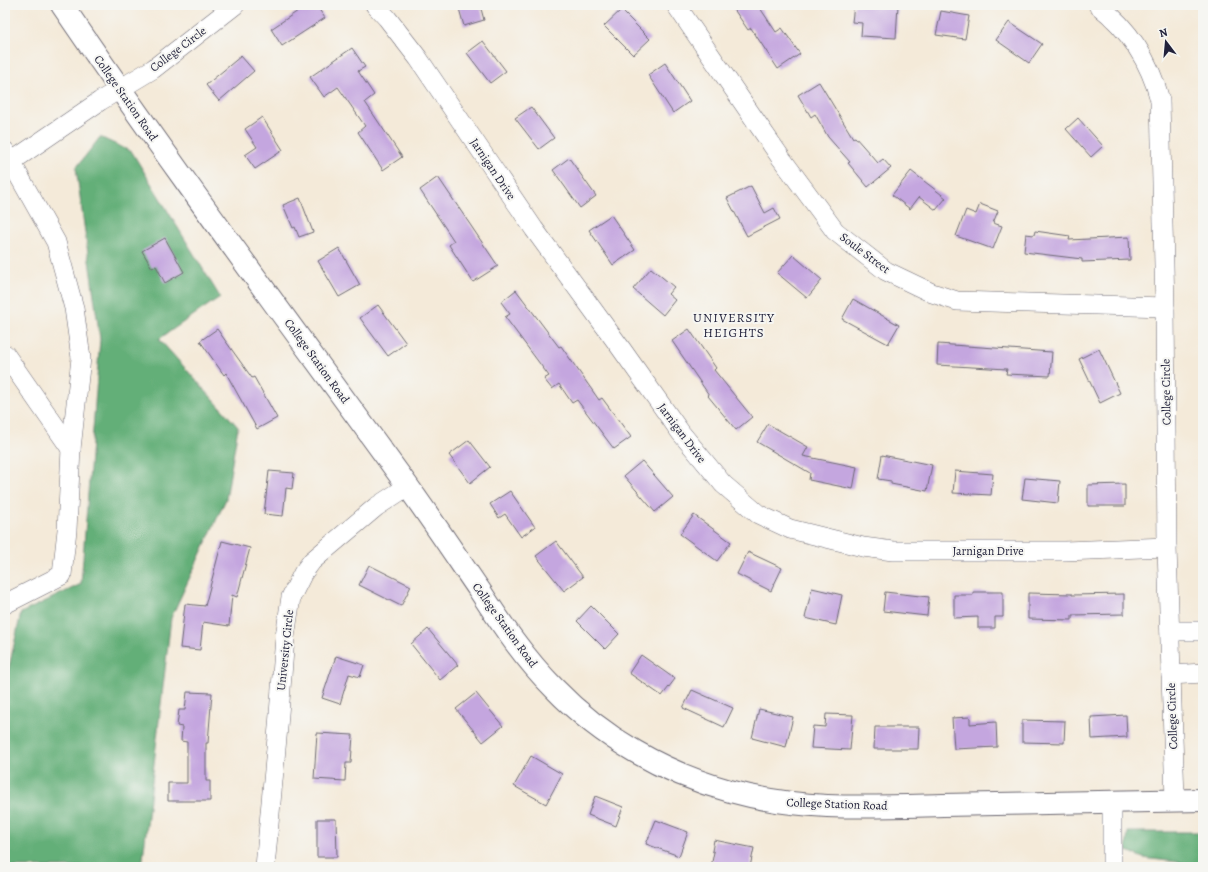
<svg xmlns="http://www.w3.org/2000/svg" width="1208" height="872" viewBox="0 0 1208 872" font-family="Alegreya,serif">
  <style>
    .forest { fill: #64af78; stroke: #43685a }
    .building { fill: #c4a6df }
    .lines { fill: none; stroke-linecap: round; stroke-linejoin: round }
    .minor-casing { stroke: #6c6872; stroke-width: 20 }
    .major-casing { stroke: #6c6872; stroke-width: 24 }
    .minor { stroke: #fff; stroke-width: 19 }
    .major { stroke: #fff; stroke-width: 22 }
    .labels { text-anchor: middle; stroke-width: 4; stroke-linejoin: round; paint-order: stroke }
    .street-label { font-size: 12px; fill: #22223b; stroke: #f6f6f2 }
    .neighbourhood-label { font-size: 13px; letter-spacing: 1px; fill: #22223b; stroke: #f6f6f2 }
  </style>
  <rect width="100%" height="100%" fill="#f6f6f2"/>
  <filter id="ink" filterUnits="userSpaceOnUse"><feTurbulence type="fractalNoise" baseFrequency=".025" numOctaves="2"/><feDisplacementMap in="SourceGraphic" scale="8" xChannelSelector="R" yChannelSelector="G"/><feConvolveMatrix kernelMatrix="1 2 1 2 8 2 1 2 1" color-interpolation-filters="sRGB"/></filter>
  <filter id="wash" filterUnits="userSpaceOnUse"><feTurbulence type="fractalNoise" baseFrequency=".012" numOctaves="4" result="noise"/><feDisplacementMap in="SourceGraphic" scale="16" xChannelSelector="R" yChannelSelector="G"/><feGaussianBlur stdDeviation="0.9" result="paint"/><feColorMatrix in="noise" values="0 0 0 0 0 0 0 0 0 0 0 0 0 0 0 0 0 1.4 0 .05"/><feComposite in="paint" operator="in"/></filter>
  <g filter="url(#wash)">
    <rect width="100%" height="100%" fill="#f4ead9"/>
    <!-- forest -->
    <g class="forest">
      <path d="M 100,137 L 132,152 L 220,297 L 159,339 L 238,427 L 226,499 L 171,618 L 142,867 L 5,867 L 5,685 L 21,613 L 81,584 L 100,339 L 76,168 Z"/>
      <path d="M 1128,832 L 1203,832 L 1203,865 L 1143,858 L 1126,850 Z"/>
    </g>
    <g id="blocks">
      <!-- building -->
      <g class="building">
        <path d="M 307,5 L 316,5 L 325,18 L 282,46 L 271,29 Z"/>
        <path d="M 458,5 L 480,5 L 484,20 L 464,26 Z"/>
        <path d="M 731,5 L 758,5 L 776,32 L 782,28 L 800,54 L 778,69 L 751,28 L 748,30 Z"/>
        <path d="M 854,5 L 898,5 L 896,38 L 861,36 L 862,23 L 852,22 Z"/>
        <path d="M 621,10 L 650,39 L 633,55 L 604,26 Z"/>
        <path d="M 941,11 L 969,16 L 965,39 L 936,35 Z"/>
        <path d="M 1009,22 L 1042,44 L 1029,63 L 996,40 Z"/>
        <path d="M 483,41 L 506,71 L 490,83 L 467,53 Z"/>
        <path d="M 352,48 L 365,67 L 358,71 L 374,95 L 365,102 L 402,157 L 383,170 L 358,132 L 365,126 L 338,87 L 324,97 L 310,77 Z"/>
        <path d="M 241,56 L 254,71 L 219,101 L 206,85 Z"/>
        <path d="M 665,63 L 690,101 L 673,113 L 648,75 Z"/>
        <path d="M 819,82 L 853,138 L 855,137 L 878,163 L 883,159 L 891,168 L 868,187 L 848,163 L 850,162 L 828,137 L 815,114 L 811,117 L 798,95 Z"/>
        <path d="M 531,107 L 554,138 L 539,149 L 515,118 Z"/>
        <path d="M 262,117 L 283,150 L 255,169 L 245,155 L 257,147 L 245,129 Z"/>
        <path d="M 1078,118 L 1103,146 L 1091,157 L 1066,129 Z"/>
        <path d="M 569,158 L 596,196 L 580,208 L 553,170 Z"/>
        <path d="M 911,171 L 946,198 L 936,210 L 919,197 L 910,209 L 892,195 Z"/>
        <path d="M 438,177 L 498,266 L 473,282 L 449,245 L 454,241 L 420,190 Z"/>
        <path d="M 751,186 L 765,213 L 774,208 L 780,219 L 747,236 L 727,198 Z"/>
        <path d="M 300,198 L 313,232 L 299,237 L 295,227 L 293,228 L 283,205 Z"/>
        <path d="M 980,204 L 998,211 L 993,223 L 1002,226 L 993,249 L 956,236 L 966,210 L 976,214 Z"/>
        <path d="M 611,215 L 635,250 L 613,265 L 589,230 Z"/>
        <path d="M 1035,231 L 1070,236 L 1069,240 L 1129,237 L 1130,260 L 1082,262 L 1082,259 L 1024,252 L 1026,234 L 1034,235 Z"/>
        <path d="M 165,238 L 184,272 L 165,283 L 156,266 L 152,268 L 142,251 Z"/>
        <path d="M 339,248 L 360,285 L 339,297 L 318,261 Z"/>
        <path d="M 793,255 L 822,280 L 807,298 L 777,273 Z"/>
        <path d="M 651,268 L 674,287 L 668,294 L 675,300 L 663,315 L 633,289 Z"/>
        <path d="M 516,290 L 559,347 L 561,346 L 599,400 L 602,398 L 631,437 L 614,449 L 577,400 L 572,403 L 559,384 L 552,389 L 544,379 L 549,376 L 505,317 L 510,314 L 501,302 Z"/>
        <path d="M 853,299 L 899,325 L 888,344 L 842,319 Z"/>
        <path d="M 378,305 L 406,343 L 388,356 L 360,318 Z"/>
        <path d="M 217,329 L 252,378 L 254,377 L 277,418 L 257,429 L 226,373 L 224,375 L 200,341 Z"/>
        <path d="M 689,329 L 716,368 L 714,370 L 752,417 L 736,430 L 708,396 L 709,395 L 672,341 Z"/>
        <path d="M 938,344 L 1052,352 L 1050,376 L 1006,374 L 1007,369 L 937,365 Z"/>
        <path d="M 1099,349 L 1120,393 L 1100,403 L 1079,359 Z"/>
        <path d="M 768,424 L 808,447 L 803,456 L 857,467 L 853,489 L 809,480 L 810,473 L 757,442 Z"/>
        <path d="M 469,440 L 490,467 L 470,483 L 449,455 Z"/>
        <path d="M 882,455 L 932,465 L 927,491 L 891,484 L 891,481 L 878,479 Z"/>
        <path d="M 642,461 L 673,497 L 655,512 L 624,476 Z"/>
        <path d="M 269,471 L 294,473 L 292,489 L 286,488 L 283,516 L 264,514 Z"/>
        <path d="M 955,471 L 993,474 L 991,495 L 953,493 Z"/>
        <path d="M 1025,478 L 1060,481 L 1058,503 L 1022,499 Z"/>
        <path d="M 1125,484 L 1125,506 L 1088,506 L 1088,485 Z"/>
        <path d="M 510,491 L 535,527 L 521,537 L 505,514 L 499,518 L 490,504 Z"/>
        <path d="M 694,515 L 731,542 L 717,561 L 680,534 Z"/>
        <path d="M 222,541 L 250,548 L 237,597 L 232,595 L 229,626 L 203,622 L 200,650 L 180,648 L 185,604 L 205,606 Z"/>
        <path d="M 556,541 L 583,577 L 564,591 L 536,556 Z"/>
        <path d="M 748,552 L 782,568 L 771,591 L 737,574 Z"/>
        <path d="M 369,565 L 411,586 L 401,606 L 359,585 Z"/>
        <path d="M 812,588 L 842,595 L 836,625 L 805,618 Z"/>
        <path d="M 885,592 L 929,597 L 927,616 L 883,611 Z"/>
        <path d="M 973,592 L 1003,592 L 1003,617 L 995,617 L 995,628 L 978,628 L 978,617 L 954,618 L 954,595 L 973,595 Z"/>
        <path d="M 1028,593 L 1072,594 L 1072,595 L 1124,594 L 1124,614 L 1072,615 L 1072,620 L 1028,619 Z"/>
        <path d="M 591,606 L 619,634 L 605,649 L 577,621 Z"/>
        <path d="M 428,629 L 458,665 L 440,680 L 411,644 Z"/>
        <path d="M 641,655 L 675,679 L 662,696 L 629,673 Z"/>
        <path d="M 336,656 L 364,665 L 360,677 L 349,674 L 340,704 L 322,698 Z"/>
        <path d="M 692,690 L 733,708 L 724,727 L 683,708 Z"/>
        <path d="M 187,692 L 212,693 L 208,743 L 206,743 L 206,781 L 210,781 L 210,801 L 168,801 L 168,783 L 187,783 L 187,742 L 181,741 L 182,727 L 177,726 L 179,710 L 185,710 Z"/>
        <path d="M 476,693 L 503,726 L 483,742 L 456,709 Z"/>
        <path d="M 759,709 L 793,717 L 786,747 L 752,738 Z"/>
        <path d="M 826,714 L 853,715 L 850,750 L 811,748 L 813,726 L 825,727 Z"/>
        <path d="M 1126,715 L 1127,737 L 1092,739 L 1091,717 Z"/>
        <path d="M 970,717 L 970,724 L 996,722 L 997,747 L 954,749 L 952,718 Z"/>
        <path d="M 1022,720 L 1065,721 L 1064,743 L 1022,742 Z"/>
        <path d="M 875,727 L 919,727 L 918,749 L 874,749 Z"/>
        <path d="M 317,733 L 353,735 L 351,763 L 346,763 L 345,781 L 314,779 Z"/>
        <path d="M 531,756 L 562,774 L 546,804 L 514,786 Z"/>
        <path d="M 595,796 L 623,807 L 616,826 L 588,815 Z"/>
        <path d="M 317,819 L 336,819 L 337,857 L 317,857 Z"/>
        <path d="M 656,820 L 688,832 L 679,856 L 646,844 Z"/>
        <path d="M 714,840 L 754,848 L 750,867 L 711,867 L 714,852 L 712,851 Z"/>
      </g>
    </g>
  </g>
  <g filter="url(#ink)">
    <use href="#blocks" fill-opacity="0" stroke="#6c6872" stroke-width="1"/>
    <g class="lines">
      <!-- minor casing -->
      <g class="minor-casing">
        <g id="minor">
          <path d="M 375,5 L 387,18 L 418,58 L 534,229 L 620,347 L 681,433 L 723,484 L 758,514 L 790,529 L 863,547 L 893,551 L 1065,551 L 1167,547"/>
          <path d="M 676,5 L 781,158 L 835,231 L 886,271 L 932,293 L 957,301 L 1165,307"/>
          <path d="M 1098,5 C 1129,29 1150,62 1160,100 L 1165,307 L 1167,547 L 1175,800"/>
          <path d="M 5,151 L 56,242 L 74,308 L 81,358 L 71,449 L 67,530 L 62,575 L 5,604"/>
          <path d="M 5,166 L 100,101 L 153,69 L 235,5"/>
          <path d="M 5,354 L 71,449"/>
          <path d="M 1170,631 L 1203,631"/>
          <path d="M 1171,675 L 1203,673"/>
          <path d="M 1112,802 L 1112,867"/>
          <path d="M 265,867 L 278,727 L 285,637 L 291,597 L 303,573 L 312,561 L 376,507 L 408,486"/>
        </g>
      </g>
      <!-- major casing -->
      <g class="major-casing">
        <path id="major" d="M 62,5 C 171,165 287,320 401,477 C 428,514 454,553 480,591 C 502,625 525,659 554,688 C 602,738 664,773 730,791 C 801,811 870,807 943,805 C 1030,804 1116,801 1203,800"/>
      </g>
      <!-- minor -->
      <use href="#minor" class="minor"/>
      <!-- major -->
      <use href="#major" class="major"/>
    </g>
  </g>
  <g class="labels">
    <!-- street labels -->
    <g class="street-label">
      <text transform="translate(178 49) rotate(-37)" y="4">College Circle</text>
      <text transform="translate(126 98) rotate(55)" y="4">College Station Road</text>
      <text transform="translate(493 169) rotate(56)" y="4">Jarnigan Drive</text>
      <text transform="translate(865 253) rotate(37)" y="4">Soule Street</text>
      <text transform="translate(317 361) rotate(54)" y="4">College Station Road</text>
      <text transform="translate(1166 392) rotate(-91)" y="4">College Circle</text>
      <text transform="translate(682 433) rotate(53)" y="4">Jarnigan Drive</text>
      <text x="988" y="555">Jarnigan Drive</text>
      <text transform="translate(505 625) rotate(54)" y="4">College Station Road</text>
      <text transform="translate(285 650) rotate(-84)" y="4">University Circle</text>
      <text transform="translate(1172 716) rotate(-92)" y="4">College Circle</text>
      <text transform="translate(837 804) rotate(2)" y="4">College Station Road</text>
    </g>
    <!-- neighbourhood labels -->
    <g class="neighbourhood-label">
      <text x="734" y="322">UNIVERSITY<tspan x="734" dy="15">HEIGHTS</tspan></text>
    </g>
  </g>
  <!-- margin -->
  <rect width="1208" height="872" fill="none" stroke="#f6f6f2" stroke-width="20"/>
  <!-- north arrow -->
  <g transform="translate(1166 42) rotate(344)" stroke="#f6f6f2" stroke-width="3" paint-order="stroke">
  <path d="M0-3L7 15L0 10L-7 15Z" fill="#22223b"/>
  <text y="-6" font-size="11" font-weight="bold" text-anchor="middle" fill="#22223b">N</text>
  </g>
</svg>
